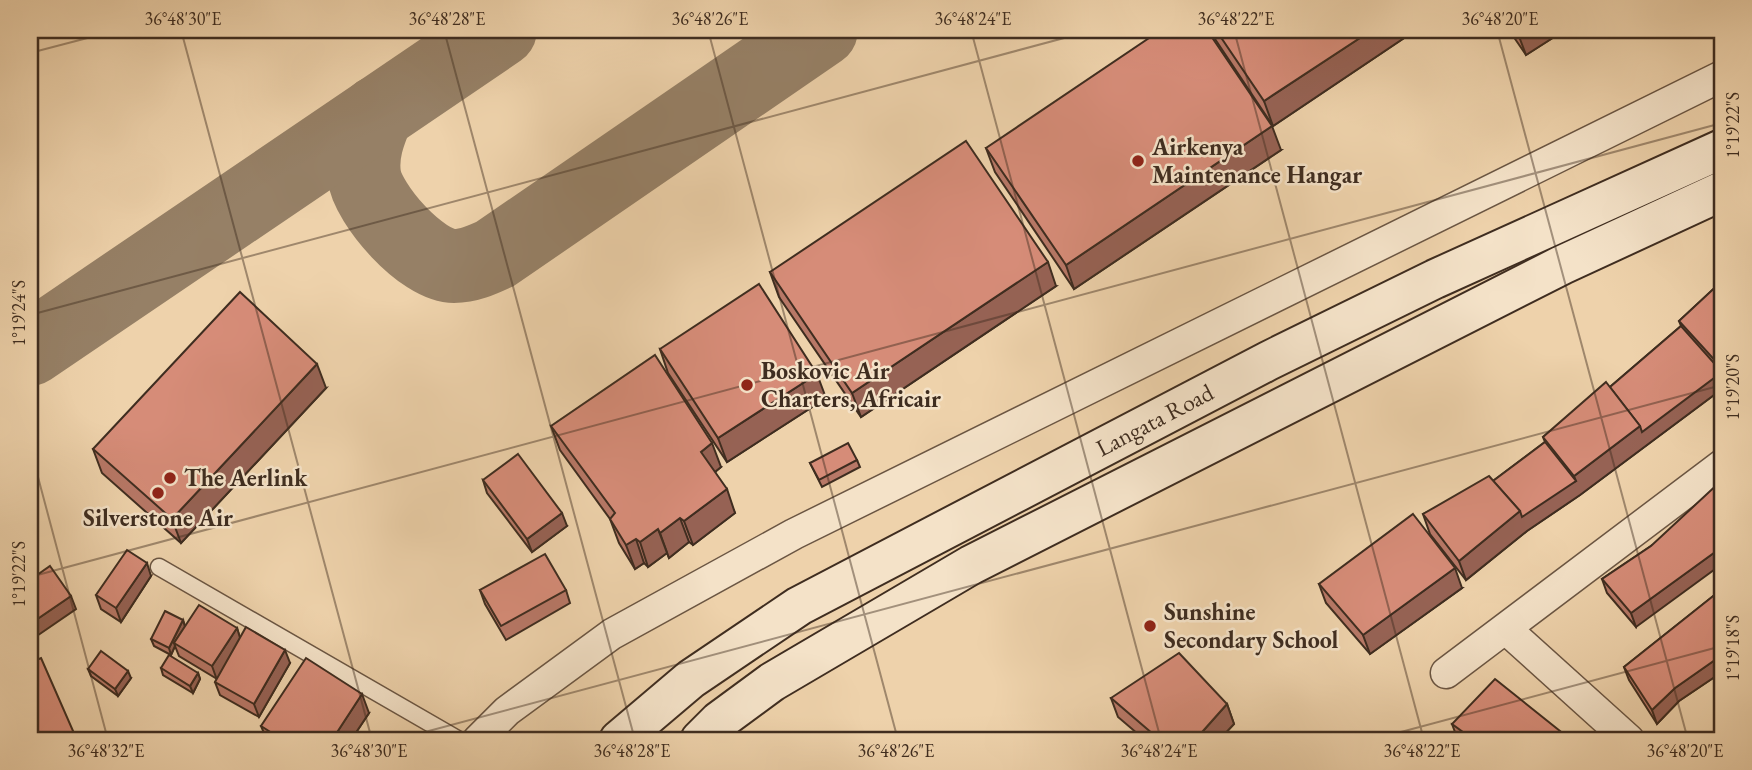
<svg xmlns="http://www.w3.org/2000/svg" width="1752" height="770" viewBox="0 0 1752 770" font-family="'EB Garamond',serif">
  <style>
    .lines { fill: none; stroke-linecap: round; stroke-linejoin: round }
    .taxiway { stroke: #968066; stroke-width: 74 }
    .service-casing { stroke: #6b5643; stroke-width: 19 }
    .minor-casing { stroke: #6b5643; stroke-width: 33 }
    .secondary-casing { stroke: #3f2d20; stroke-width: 42 }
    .service { stroke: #f4e2c8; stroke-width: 16 }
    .minor { stroke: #f4e2c8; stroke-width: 30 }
    .secondary { stroke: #f4e2c8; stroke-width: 38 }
    .wall { fill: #b87867; stroke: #3f2d20; stroke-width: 2 }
    .shaded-wall { fill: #966254; stroke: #3f2d20; stroke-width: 2 }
    .building { fill: #d68c78; stroke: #3f2d20; stroke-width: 2 }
    .ticks { fill: none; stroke: #3f2d20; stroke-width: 2; stroke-opacity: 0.45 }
    .poi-dot { fill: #8f2418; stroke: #f4e2c8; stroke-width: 2.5 }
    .labels { text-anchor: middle; stroke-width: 5; stroke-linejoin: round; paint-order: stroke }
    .poi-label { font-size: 24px; font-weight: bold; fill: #3f2d20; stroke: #f4e2c8; text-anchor: start }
    .street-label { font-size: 24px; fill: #3f2d20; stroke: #f4e2c8 }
    .neatline { fill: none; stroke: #3f2d20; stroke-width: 2.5 }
    .ticks-label { font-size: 18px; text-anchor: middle; fill: #3f2d20 }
  </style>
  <rect width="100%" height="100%" fill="#eed2ab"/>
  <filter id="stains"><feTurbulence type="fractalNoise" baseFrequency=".00286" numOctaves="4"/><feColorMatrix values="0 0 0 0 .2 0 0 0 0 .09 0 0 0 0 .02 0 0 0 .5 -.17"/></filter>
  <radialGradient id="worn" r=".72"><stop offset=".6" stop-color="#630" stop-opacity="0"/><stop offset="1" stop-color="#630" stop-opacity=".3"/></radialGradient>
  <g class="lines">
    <!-- taxiway -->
    <g class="taxiway">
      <path d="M 377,113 C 369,133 361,152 364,175 C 368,205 422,266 454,266 C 469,266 482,260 495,254 L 821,30"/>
      <path d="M 30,349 L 500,30"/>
    </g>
    <!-- service casing -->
    <g class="service-casing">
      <path id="service" d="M 159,567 L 459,740"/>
    </g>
    <!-- minor casing -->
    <g class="minor-casing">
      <g id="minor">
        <path d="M 1506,629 L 1629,740"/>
        <path d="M 1446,673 L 1722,465"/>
        <path d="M 478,740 L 507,711 L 612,634 L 794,534 L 1722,76"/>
      </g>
    </g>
    <!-- secondary casing -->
    <g class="secondary-casing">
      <g id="secondary">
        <path id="s1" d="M 619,740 L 691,679 L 799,606 L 1268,361 L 1435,279 L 1722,149"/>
        <path d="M 700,740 L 719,721 L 772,682 L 971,565 L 1562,265 L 1722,191"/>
      </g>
    </g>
    <!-- service -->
    <use href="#service" class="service"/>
    <!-- minor -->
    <use href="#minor" class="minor"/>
    <!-- secondary -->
    <use href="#secondary" class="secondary"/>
  </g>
  <!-- wall -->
  <g class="wall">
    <path d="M 1209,30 L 1416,30 L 1273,126 Z"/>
    <path d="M 1509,30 L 1565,30 L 1526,55 Z"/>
    <path d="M 986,148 L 1281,150 L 1074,289 L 995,172 Z"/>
    <path d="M 770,272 L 1056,286 L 861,417 L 779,297 Z"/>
    <path d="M 1722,281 L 1722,389 L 1580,495 L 1527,531 L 1466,580 L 1430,534 L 1423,514 L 1493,481 L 1545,442 L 1543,437 L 1610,387 L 1681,326 L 1679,321 Z"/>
    <path d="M 660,349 L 826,398 L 727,462 L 668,373 Z"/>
    <path d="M 326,388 L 181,543 L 102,473 L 93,449 Z"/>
    <path d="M 551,426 L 721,467 L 715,472 L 735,513 L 693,545 L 689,542 L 669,558 L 667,553 L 648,567 L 644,563 L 635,569 L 619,543 L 610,519 L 560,450 Z"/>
    <path d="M 857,460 L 860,467 L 822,487 L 810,463 Z"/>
    <path d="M 483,480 L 567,526 L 532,552 L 487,493 Z"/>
    <path d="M 1651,546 L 1636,627 L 1607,593 L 1602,579 Z"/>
    <path d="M 151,576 L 121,622 L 101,609 L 96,595 Z"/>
    <path d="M 1319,584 L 1462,588 L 1370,654 L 1326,603 Z"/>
    <path d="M 1722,589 L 1722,672 L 1679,701 L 1657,724 L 1629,680 L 1624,667 Z"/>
    <path d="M 480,590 L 566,590 L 570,603 L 506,640 L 485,604 Z"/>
    <path d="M 183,620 L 185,626 L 237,628 L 240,638 L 290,663 L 259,717 L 220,695 L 215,682 L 217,679 L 179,656 L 175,646 L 171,655 L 154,646 L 151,639 Z"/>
    <path d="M 161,668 L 198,673 L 200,679 L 193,693 L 163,675 Z"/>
    <path d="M 88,669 L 131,678 L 118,696 L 91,676 Z"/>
    <path d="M 1111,698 L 1227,704 L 1234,724 L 1219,740 L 1145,740 L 1118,717 Z"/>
    <path d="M 369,713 L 351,740 L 267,740 L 261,726 Z"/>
    <path d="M 1452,724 L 1571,740 L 1458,740 Z"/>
  </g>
  <!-- shaded-wall -->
  <g class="shaded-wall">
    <path d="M 1372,30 L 1416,30 L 1273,126 L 1264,101 Z"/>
    <path d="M 1519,30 L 1565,30 L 1526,55 L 1517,31 Z"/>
    <path d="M 1272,126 L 1281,150 L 1074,289 L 1066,265 Z"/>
    <path d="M 1048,262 L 1056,286 L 861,417 L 852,393 Z"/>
    <path d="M 317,364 L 326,388 L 181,543 L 172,519 Z"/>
    <path d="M 1722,372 L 1722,389 L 1580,495 L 1527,531 L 1466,580 L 1459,561 L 1520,511 L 1576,481 L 1574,476 L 1640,426 Z"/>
    <path d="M 817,374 L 826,398 L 727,462 L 718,438 Z"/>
    <path d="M 712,443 L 721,467 L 710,476 L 701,452 Z"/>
    <path d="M 727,489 L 735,513 L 693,545 L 684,521 Z"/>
    <path d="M 562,513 L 567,526 L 532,552 L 527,539 Z"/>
    <path d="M 680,518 L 689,542 L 669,558 L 660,533 Z"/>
    <path d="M 658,529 L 667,553 L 648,567 L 640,542 Z"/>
    <path d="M 636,539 L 644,563 L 635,569 L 626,545 Z"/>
    <path d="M 1722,547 L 1722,564 L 1636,627 L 1631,613 Z"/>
    <path d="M 147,563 L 151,576 L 121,622 L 116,608 Z"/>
    <path d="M 1455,568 L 1462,588 L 1370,654 L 1363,635 Z"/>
    <path d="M 71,596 L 76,609 L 31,640 L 30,624 Z"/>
    <path d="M 183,620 L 185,627 L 174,643 L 175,646 L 171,655 L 169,648 Z"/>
    <path d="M 237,628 L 241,641 L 217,680 L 212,666 Z"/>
    <path d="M 285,650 L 290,663 L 259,717 L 254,704 Z"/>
    <path d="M 1722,655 L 1722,672 L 1679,701 L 1657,724 L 1652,710 L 1675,688 Z"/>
    <path d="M 128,671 L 131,678 L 118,696 L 115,689 Z"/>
    <path d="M 198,673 L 200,679 L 193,693 L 190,686 Z"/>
    <path d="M 362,694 L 369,713 L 351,740 L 332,740 Z"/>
    <path d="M 1227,704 L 1234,724 L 1219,740 L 1195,740 Z"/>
  </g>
  <!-- building -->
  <g class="building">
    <path d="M 1161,30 L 1207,30 L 1272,126 L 1066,265 L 986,148 Z"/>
    <path d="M 1216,30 L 1372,30 L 1264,101 Z"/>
    <path d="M 966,141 L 1048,262 L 852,393 L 770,272 Z"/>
    <path d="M 1722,281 L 1722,364 L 1720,366 L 1679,321 Z"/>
    <path d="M 759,284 L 817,374 L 718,438 L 660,349 Z"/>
    <path d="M 240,292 L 317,364 L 172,519 L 93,449 Z"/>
    <path d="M 1681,326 L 1722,372 L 1642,432 L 1640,426 L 1610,387 Z"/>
    <path d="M 655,355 L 712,443 L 701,452 L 727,489 L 684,521 L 680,518 L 660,533 L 658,529 L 640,542 L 636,539 L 626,545 L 610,519 L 615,513 L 551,426 Z"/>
    <path d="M 1606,382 L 1640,426 L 1574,476 L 1543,437 Z"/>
    <path d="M 1545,442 L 1576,481 L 1522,517 L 1520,511 L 1493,481 Z"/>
    <path d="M 848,443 L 857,460 L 819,480 L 810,463 Z"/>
    <path d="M 518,454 L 562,513 L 527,539 L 483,480 Z"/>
    <path d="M 1489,476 L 1520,511 L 1459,561 L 1423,514 Z"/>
    <path d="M 1722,480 L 1722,547 L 1631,613 L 1602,579 L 1651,546 Z"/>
    <path d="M 1413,514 L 1455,568 L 1363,635 L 1319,584 Z"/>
    <path d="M 127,550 L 147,563 L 116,608 L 96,595 Z"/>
    <path d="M 545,554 L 566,590 L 501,626 L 480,590 Z"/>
    <path d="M 50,566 L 71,596 L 30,624 L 30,580 Z"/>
    <path d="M 1722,589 L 1722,655 L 1675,688 L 1652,710 L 1624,667 Z"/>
    <path d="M 199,605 L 237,628 L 212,666 L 174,643 Z"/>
    <path d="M 165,611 L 183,620 L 169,648 L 151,639 Z"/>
    <path d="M 246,627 L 285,650 L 254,704 L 215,682 Z"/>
    <path d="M 101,651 L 128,671 L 115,689 L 88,669 Z"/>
    <path d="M 1179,653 L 1227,704 L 1195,740 L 1160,740 L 1111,698 Z"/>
    <path d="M 169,655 L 198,673 L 190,686 L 161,668 Z"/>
    <path d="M 41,658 L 77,740 L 30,740 L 30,663 Z"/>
    <path d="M 306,658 L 362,694 L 332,740 L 283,740 L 261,726 Z"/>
    <path d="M 1495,679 L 1570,739 L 1571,740 L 1474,740 L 1452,724 Z"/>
  </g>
  <!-- ticks -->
  <path class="ticks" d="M 181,30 L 372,740M 444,30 L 635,740M 708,30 L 898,740M 971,30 L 1161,740M 1234,30 L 1424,740M 1497,30 L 1688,740M 30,53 L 118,30M 30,315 L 1094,30M 30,447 L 108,740M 30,577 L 1722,123M 395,740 L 1722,385M 1371,740 L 1722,646"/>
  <!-- markers -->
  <g class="poi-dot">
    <circle cx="1138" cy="161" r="7"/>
    <circle cx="747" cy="385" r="7"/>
    <circle cx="170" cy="478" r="7"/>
    <circle cx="158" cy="493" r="7"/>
    <circle cx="1150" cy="626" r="7"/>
  </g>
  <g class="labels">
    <!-- poi labels -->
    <g class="poi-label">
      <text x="1152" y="155">Airkenya<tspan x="1152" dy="28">Maintenance Hangar</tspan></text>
      <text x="761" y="379">Boskovic Air<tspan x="761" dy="28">Charters, Africair</tspan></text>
      <text x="184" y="486">The Aerlink</text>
      <text x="158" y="526" text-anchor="middle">Silverstone Air</text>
      <text x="1164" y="620">Sunshine<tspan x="1164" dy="28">Secondary School</tspan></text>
    </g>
    <!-- street labels -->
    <g class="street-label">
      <text dy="8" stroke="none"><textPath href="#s1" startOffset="626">Langata Road</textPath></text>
    </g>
  </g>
  <!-- margin -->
  <rect width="1752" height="770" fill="none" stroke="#eed2ab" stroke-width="77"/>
  <rect x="38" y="38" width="1676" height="694" class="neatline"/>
  <g class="ticks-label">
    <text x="183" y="25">36°48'30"E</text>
    <text x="447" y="25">36°48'28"E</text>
    <text x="710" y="25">36°48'26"E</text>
    <text x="973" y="25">36°48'24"E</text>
    <text x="1236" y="25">36°48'22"E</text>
    <text x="1500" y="25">36°48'20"E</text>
    <text transform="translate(1733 125) rotate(-90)" y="6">1°19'22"S</text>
    <text transform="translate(19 313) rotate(-90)" y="6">1°19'24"S</text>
    <text transform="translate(1733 387) rotate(-90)" y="6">1°19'20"S</text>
    <text transform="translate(19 574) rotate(-90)" y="6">1°19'22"S</text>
    <text transform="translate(1733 648) rotate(-90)" y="6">1°19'18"S</text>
    <text x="106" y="757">36°48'32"E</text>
    <text x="369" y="757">36°48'30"E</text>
    <text x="632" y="757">36°48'28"E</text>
    <text x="896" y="757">36°48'26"E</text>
    <text x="1159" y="757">36°48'24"E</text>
    <text x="1422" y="757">36°48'22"E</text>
    <text x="1685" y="757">36°48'20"E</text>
  </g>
  <rect width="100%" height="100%" filter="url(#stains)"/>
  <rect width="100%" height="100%" fill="url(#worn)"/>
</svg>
